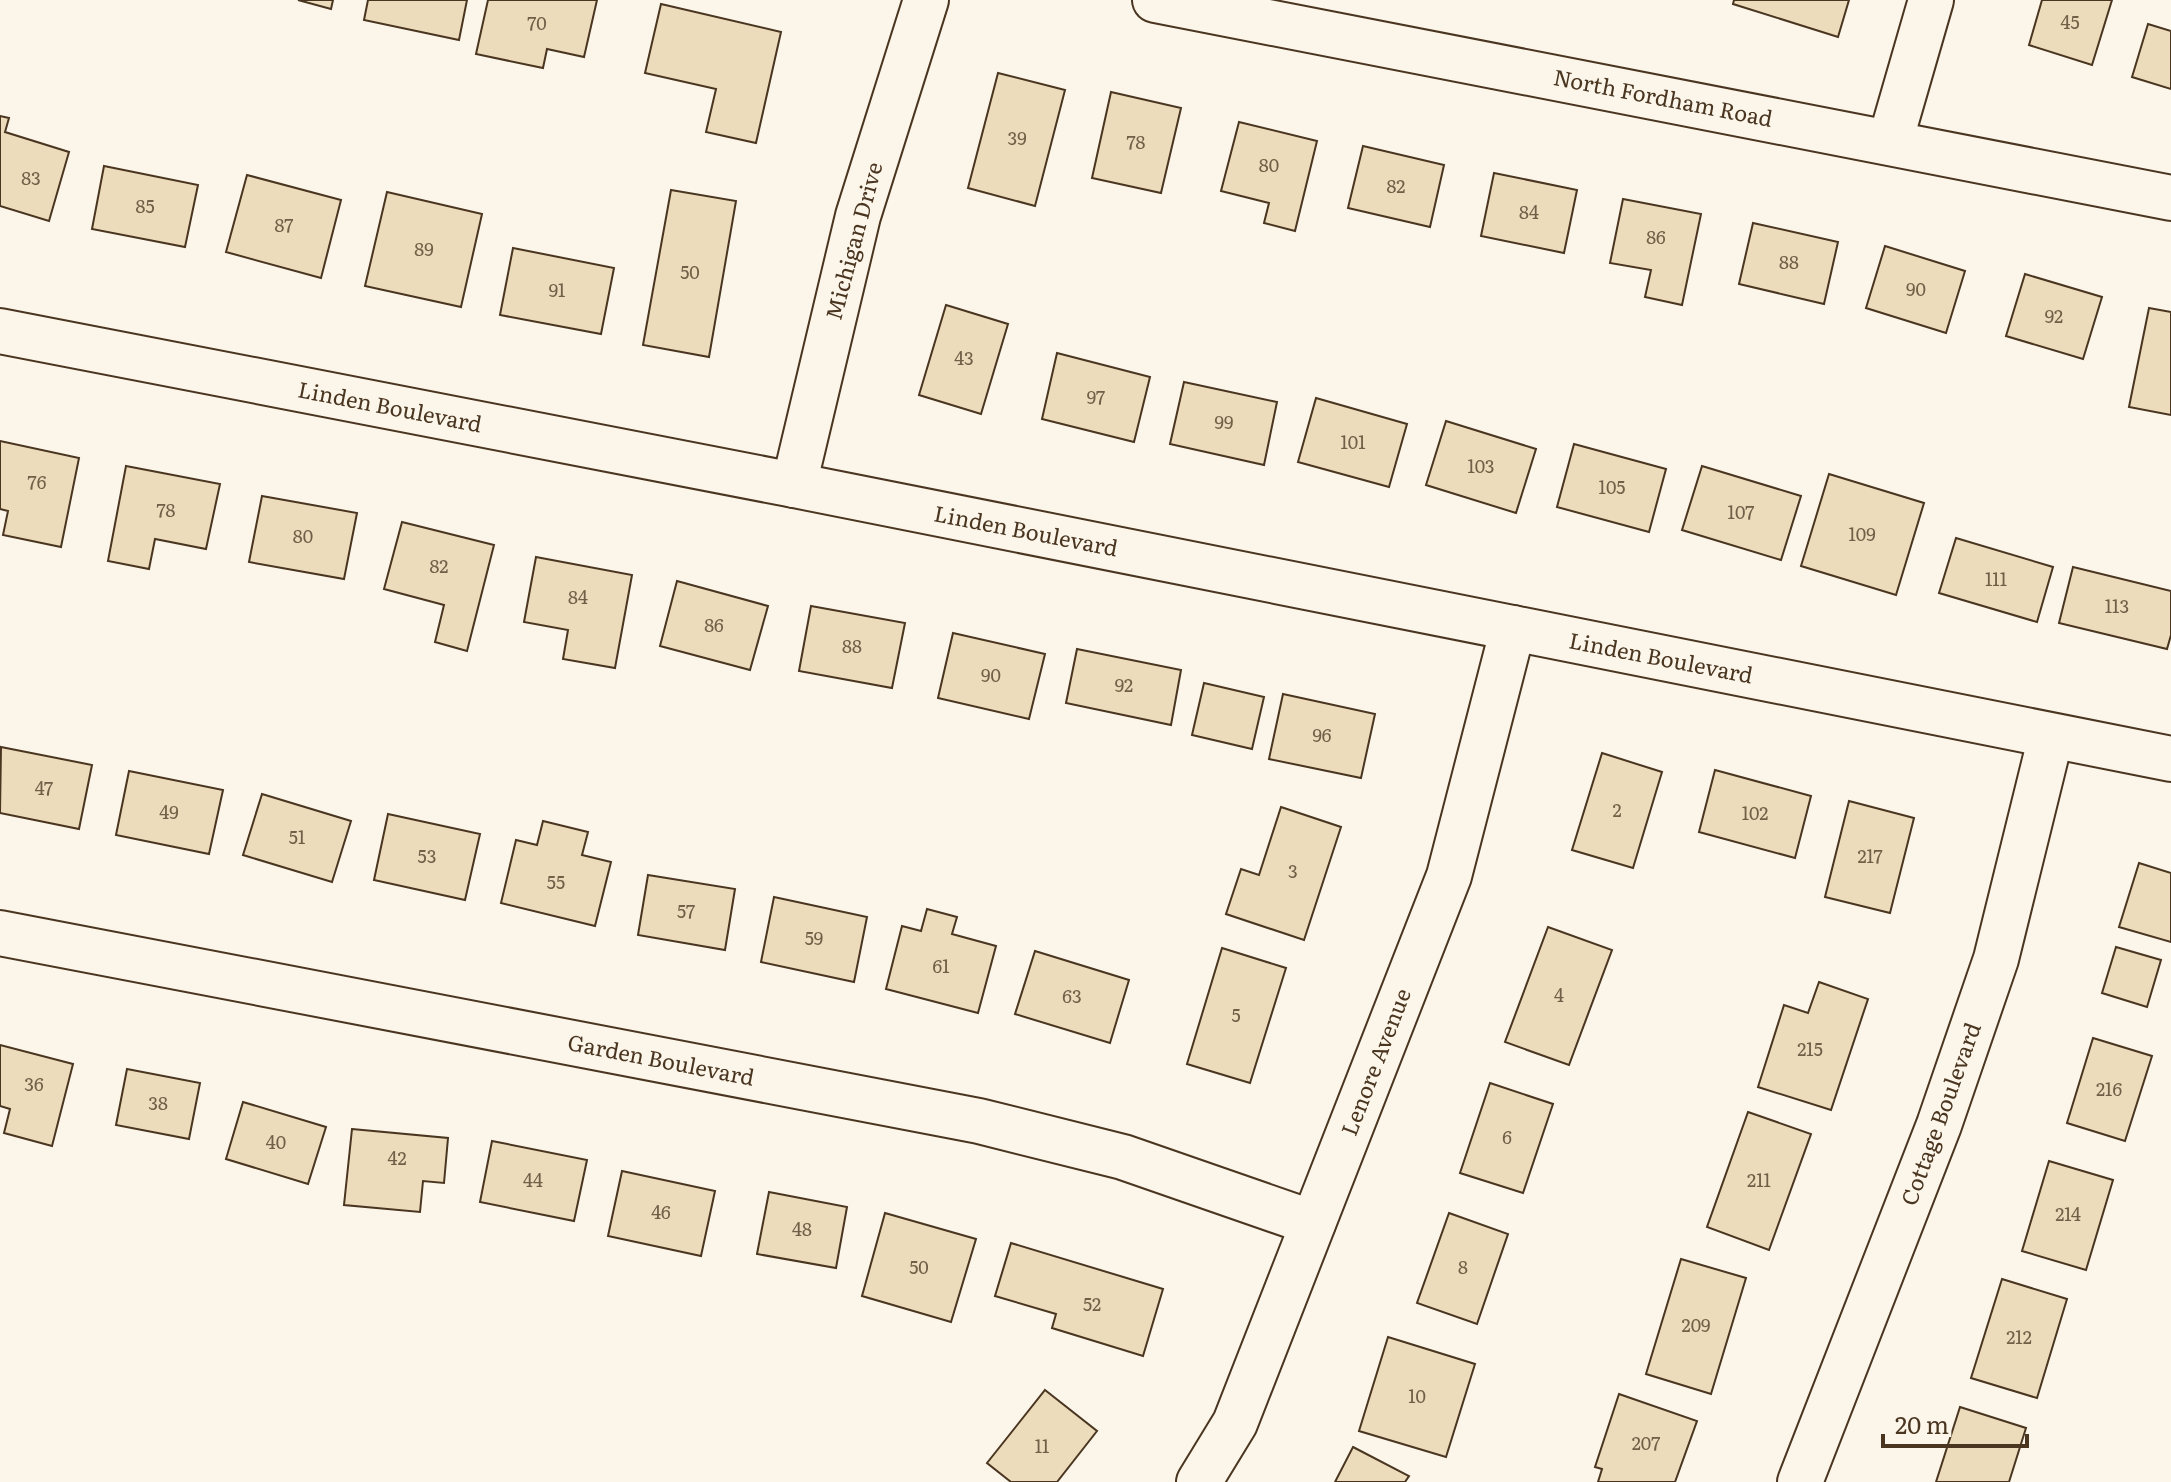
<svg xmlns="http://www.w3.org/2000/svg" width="2171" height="1482" viewBox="0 0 2171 1482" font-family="Literata,serif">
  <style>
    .building { fill: #ecdcbc; stroke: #4a3520; stroke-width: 2 }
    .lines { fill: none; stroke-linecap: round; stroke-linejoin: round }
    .minor-casing { stroke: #4a3520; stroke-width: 48 }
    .minor { stroke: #fbf6e9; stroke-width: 44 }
    .labels { text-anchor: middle; stroke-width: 6; stroke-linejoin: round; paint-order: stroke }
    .number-label { font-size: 18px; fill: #725f47 }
    .street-label { font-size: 22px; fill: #4a3520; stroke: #fbf6e9 }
  </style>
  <rect width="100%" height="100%" fill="#fbf6e9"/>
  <!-- building -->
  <g class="building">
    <path d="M 298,0 L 333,0 L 331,9 Z"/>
    <path d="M 368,0 L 467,0 L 459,40 L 364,20 Z"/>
    <path d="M 488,0 L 597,0 L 584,57 L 547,49 L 543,68 L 476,54 Z"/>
    <path d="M 1734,0 L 1849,0 L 1838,37 L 1733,4 Z"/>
    <path d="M 2042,0 L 2112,0 L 2092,65 L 2029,45 Z"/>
    <path d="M 661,4 L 781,32 L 756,143 L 706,132 L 716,89 L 645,73 Z"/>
    <path d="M 2148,24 L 2171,31 L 2171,89 L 2132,77 Z"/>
    <path d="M 998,73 L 1065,90 L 1035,206 L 968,188 Z"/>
    <path d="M 1111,92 L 1181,108 L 1161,193 L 1092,178 Z"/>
    <path d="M 0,116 L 9,118 L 5,132 L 69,152 L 49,221 L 0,206 Z"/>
    <path d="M 1239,122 L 1317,141 L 1295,231 L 1264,223 L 1269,203 L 1221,191 Z"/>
    <path d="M 1363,146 L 1444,165 L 1430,227 L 1348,208 Z"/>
    <path d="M 104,166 L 198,185 L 185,247 L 92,229 Z"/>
    <path d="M 1494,173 L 1577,190 L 1564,253 L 1481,236 Z"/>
    <path d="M 247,175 L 341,200 L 321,278 L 226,252 Z"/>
    <path d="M 671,190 L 736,201 L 709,357 L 643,345 Z"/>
    <path d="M 387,192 L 482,214 L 461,307 L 365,286 Z"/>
    <path d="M 1623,199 L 1701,214 L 1682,305 L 1645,297 L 1651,270 L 1610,263 Z"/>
    <path d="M 1753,223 L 1838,242 L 1824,304 L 1739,284 Z"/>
    <path d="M 1885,246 L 1965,271 L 1946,333 L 1866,308 Z"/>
    <path d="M 513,248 L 614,268 L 601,334 L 500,315 Z"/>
    <path d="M 2025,274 L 2102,297 L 2083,359 L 2006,336 Z"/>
    <path d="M 946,305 L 1008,324 L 981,414 L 919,395 Z"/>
    <path d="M 2149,308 L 2171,312 L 2171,415 L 2129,407 Z"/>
    <path d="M 1057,353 L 1150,377 L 1134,442 L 1042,419 Z"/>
    <path d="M 1184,382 L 1277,402 L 1264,465 L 1170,444 Z"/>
    <path d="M 1316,398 L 1407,424 L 1389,487 L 1298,462 Z"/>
    <path d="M 1446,421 L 1536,449 L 1516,513 L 1426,485 Z"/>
    <path d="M 0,441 L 79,458 L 61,547 L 3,535 L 8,511 L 0,509 Z"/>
    <path d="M 1574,444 L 1666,469 L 1649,532 L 1557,507 Z"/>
    <path d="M 126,466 L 220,484 L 206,549 L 155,539 L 149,569 L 108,561 Z"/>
    <path d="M 1702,466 L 1801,496 L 1781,560 L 1682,530 Z"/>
    <path d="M 1829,474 L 1924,503 L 1896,595 L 1801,566 Z"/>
    <path d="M 262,496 L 357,513 L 344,579 L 249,562 Z"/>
    <path d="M 402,522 L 494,545 L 467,651 L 435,642 L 444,605 L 384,589 Z"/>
    <path d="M 1956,538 L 2053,567 L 2037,622 L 1939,593 Z"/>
    <path d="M 536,557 L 632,575 L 615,668 L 563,659 L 568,630 L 524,622 Z"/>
    <path d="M 2073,567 L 2171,591 L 2171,635 L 2167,649 L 2059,623 Z"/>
    <path d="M 677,581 L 768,606 L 750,670 L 660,646 Z"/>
    <path d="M 811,606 L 905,623 L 892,688 L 799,671 Z"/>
    <path d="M 953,633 L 1045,654 L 1029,719 L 938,698 Z"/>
    <path d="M 1077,649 L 1181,670 L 1171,725 L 1066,703 Z"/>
    <path d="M 1204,683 L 1264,697 L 1252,749 L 1192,735 Z"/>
    <path d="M 1283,694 L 1375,714 L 1361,778 L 1269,759 Z"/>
    <path d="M 1,747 L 92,765 L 79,829 L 0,813 Z"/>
    <path d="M 1602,753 L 1662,772 L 1633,868 L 1572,850 Z"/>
    <path d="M 1715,770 L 1811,796 L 1795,858 L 1699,832 Z"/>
    <path d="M 129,771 L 223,790 L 209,854 L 116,835 Z"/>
    <path d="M 262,794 L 351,821 L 332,882 L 243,855 Z"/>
    <path d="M 1849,801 L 1914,818 L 1890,913 L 1825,897 Z"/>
    <path d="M 1281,807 L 1341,827 L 1304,940 L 1226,914 L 1241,869 L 1259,875 Z"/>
    <path d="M 388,814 L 480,834 L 465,900 L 374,880 Z"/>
    <path d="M 543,821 L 588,832 L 582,855 L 611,862 L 595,926 L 501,903 L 516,840 L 537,845 Z"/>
    <path d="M 2139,863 L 2171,873 L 2171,942 L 2119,927 Z"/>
    <path d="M 648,875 L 735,889 L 725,950 L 638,935 Z"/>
    <path d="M 774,897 L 867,917 L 854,982 L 761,962 Z"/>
    <path d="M 927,909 L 957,917 L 952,934 L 996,946 L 978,1013 L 886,989 L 902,926 L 921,931 Z"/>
    <path d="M 1548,927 L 1612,950 L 1569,1065 L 1505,1042 Z"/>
    <path d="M 2116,947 L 2161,960 L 2147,1007 L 2102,993 Z"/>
    <path d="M 1222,948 L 1286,968 L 1250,1083 L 1187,1064 Z"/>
    <path d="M 1035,951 L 1129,980 L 1110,1043 L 1015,1014 Z"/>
    <path d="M 1819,982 L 1868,999 L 1831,1110 L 1758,1087 L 1784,1005 L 1808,1013 Z"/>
    <path d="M 2093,1038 L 2152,1056 L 2125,1141 L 2067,1123 Z"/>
    <path d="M 0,1045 L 73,1064 L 52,1146 L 4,1133 L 10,1109 L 0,1106 Z"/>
    <path d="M 127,1069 L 200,1083 L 189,1139 L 116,1125 Z"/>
    <path d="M 1490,1083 L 1553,1104 L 1523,1193 L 1460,1173 Z"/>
    <path d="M 243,1102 L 326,1127 L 308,1184 L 226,1159 Z"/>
    <path d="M 1748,1112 L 1811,1134 L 1769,1250 L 1707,1227 Z"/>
    <path d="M 352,1129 L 448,1138 L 444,1183 L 423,1181 L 420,1212 L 344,1205 Z"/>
    <path d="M 492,1141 L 587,1160 L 574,1221 L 480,1202 Z"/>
    <path d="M 2049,1161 L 2113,1180 L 2086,1270 L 2022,1251 Z"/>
    <path d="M 622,1171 L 715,1191 L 701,1256 L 608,1236 Z"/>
    <path d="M 769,1192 L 847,1207 L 836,1268 L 757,1254 Z"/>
    <path d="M 885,1213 L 976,1239 L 951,1322 L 862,1296 Z"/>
    <path d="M 1449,1213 L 1508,1234 L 1477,1324 L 1417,1303 Z"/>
    <path d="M 1011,1243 L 1163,1289 L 1143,1356 L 1052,1328 L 1056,1314 L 995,1296 Z"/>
    <path d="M 1681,1259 L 1746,1278 L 1711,1394 L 1646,1374 Z"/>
    <path d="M 2002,1279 L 2067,1299 L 2037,1398 L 1971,1378 Z"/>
    <path d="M 1388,1337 L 1475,1364 L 1446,1457 L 1359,1431 Z"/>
    <path d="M 1045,1390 L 1097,1431 L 1057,1482 L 1011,1482 L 987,1463 Z"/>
    <path d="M 1619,1394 L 1697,1421 L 1675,1482 L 1598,1482 L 1602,1469 L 1595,1467 Z"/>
    <path d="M 1960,1407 L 2026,1428 L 2009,1482 L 1936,1482 Z"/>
    <path d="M 1353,1447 L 1409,1476 L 1405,1482 L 1335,1482 Z"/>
  </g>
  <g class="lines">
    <!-- minor casing -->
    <g class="minor-casing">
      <g id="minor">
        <path d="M 1155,0 L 2171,198"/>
        <path d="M 1890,142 L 1931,0"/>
        <path d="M 0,331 L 794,485 L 2171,759"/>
        <path d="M 794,485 L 858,216 L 926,0"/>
        <path d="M 0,933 L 979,1121 L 1123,1157 L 1313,1223"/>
        <path d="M 1199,1482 L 1235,1423 L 1449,876 L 1513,628"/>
        <path d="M 1800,1482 L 1939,1125 L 1996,959 L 2051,736"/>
      </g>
    </g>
    <!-- minor -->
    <use href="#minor" class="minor"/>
  </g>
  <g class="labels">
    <!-- number labels -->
    <g class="number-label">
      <text x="2070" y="29">45</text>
      <text x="537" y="30">70</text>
      <text x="1017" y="145">39</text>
      <text x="1136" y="149">78</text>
      <text x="1269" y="172">80</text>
      <text x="31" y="185">83</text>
      <text x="1396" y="193">82</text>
      <text x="145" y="213">85</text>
      <text x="1529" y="219">84</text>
      <text x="284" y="232">87</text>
      <text x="1656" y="244">86</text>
      <text x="424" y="256">89</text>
      <text x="1789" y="269">88</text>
      <text x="690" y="279">50</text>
      <text x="1916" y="296">90</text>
      <text x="557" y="297">91</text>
      <text x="2054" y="323">92</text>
      <text x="964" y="365">43</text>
      <text x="1096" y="404">97</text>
      <text x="1224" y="429">99</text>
      <text x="1353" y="449">101</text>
      <text x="1481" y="473">103</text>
      <text x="37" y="489">76</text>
      <text x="1612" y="494">105</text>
      <text x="166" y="517">78</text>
      <text x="1741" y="519">107</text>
      <text x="1862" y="541">109</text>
      <text x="303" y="543">80</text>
      <text x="439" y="573">82</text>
      <text x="1996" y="586">111</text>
      <text x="578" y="604">84</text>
      <text x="2117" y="613">113</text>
      <text x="714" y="632">86</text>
      <text x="852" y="653">88</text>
      <text x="991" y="682">90</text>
      <text x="1124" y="692">92</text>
      <text x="1322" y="742">96</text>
      <text x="44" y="795">47</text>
      <text x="1617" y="817">2</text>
      <text x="169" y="819">49</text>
      <text x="1755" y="820">102</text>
      <text x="297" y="844">51</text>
      <text x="427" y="863">53</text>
      <text x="1870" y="863">217</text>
      <text x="1293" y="878">3</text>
      <text x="556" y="889">55</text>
      <text x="686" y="918">57</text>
      <text x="814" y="945">59</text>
      <text x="941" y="973">61</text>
      <text x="1559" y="1002">4</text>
      <text x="1072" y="1003">63</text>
      <text x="1236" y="1022">5</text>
      <text x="1810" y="1056">215</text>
      <text x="34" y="1091">36</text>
      <text x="2109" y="1096">216</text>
      <text x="158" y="1110">38</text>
      <text x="1507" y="1144">6</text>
      <text x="276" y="1149">40</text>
      <text x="397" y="1165">42</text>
      <text x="533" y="1187">44</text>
      <text x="1759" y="1187">211</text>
      <text x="661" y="1219">46</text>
      <text x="2068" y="1221">214</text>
      <text x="802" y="1236">48</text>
      <text x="919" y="1274">50</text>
      <text x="1463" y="1274">8</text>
      <text x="1092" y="1311">52</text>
      <text x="1696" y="1332">209</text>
      <text x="2019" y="1344">212</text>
      <text x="1417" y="1403">10</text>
      <text x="1646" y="1450">207</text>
      <text x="1042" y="1453">11</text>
    </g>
    <!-- street labels -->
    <g class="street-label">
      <text transform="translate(1663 98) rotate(11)" y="8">North Fordham Road</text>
      <text transform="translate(854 241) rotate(-75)" y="8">Michigan Drive</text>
      <text transform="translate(390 407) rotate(11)" y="8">Linden Boulevard</text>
      <text transform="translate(1026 531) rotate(11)" y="8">Linden Boulevard</text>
      <text transform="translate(1661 658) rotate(11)" y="8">Linden Boulevard</text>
      <text transform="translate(661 1060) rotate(11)" y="8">Garden Boulevard</text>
      <text transform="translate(1376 1062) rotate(-69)" y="8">Lenore Avenue</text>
      <text transform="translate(1941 1114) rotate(-70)" y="8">Cottage Boulevard</text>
    </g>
  </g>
  <!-- scale -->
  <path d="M1883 1434v12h144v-12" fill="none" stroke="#4a3520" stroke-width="4"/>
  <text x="1895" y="1434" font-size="24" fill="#4a3520" stroke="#fbf6e9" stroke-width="6" paint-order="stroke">20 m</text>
</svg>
